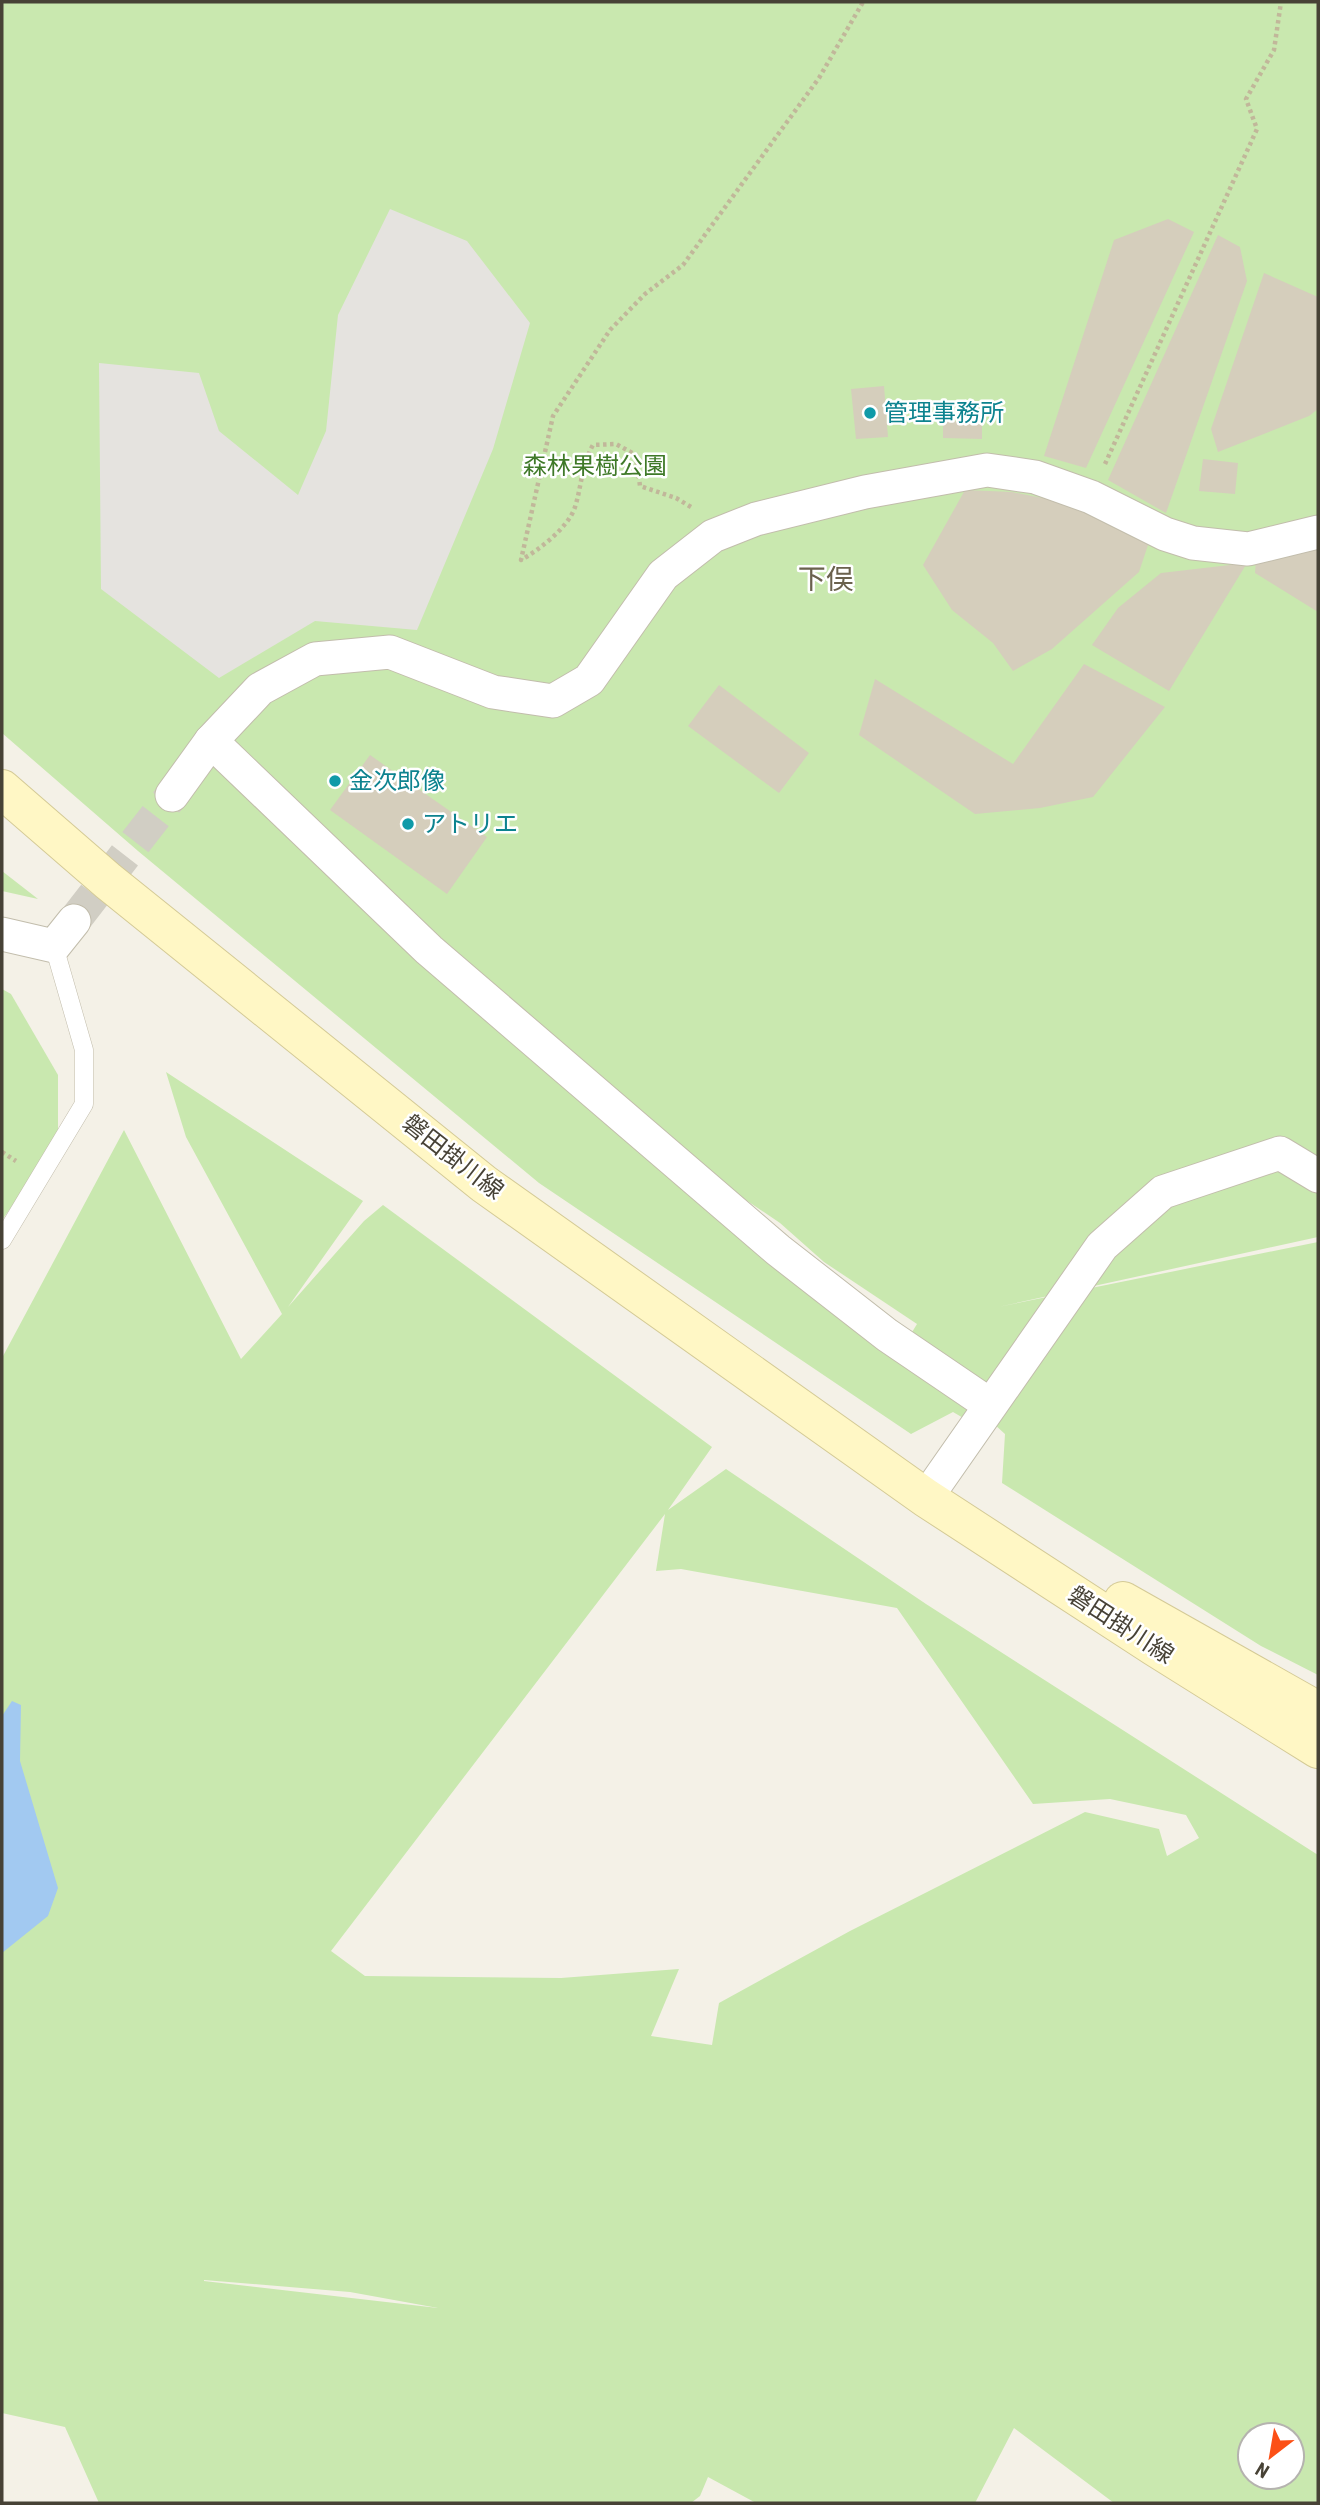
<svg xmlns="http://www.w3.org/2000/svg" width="1320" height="2505" viewBox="0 0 1320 2505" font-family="'Roboto Condensed','Noto Sans JP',sans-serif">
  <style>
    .green { fill: #c9e8af; fill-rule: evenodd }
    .parking { fill: #e5e3df }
    .water { fill: #a2c9f1 }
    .building { fill: #d5cebc }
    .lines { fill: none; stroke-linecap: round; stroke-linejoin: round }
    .minor-tunnel { stroke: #d1cec4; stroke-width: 33; stroke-dasharray: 33 17; stroke-linecap: butt }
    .service-casing { stroke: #c2bdac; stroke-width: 19 }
    .minor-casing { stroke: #c2bdac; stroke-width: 35 }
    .secondary-casing { stroke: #d4ca96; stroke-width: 40 }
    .path { stroke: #c1b79a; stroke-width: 4.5; stroke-dasharray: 3.5 3.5; stroke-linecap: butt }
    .service { stroke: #fff; stroke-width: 18 }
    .minor { stroke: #fff; stroke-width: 33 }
    .secondary { stroke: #fff7c5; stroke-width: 38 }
    .culture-dot { fill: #0f9aa8; stroke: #fff; stroke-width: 2.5 }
    .labels { text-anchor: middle; stroke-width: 5; stroke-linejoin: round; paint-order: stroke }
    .culture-label { font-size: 24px; fill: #0d838f; stroke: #fff; text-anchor: start }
    .park-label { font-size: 24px; fill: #3f7928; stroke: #fff }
    .street-label { font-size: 24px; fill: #474236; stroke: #fff }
    .quarter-label { font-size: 28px; fill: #6a614d; stroke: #fff }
  </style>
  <rect width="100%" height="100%" fill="#f4f1e7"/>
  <!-- green -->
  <g class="green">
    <path d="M 2,2 L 1318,2 L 1318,1237 L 998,1307 L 1318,1242 L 1318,1675 L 1261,1646 L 1002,1483 L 1005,1434 L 984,1415 L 977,1426 L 953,1412 L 911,1434 L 539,1183 L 138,851 L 2,733 ZM 743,1198 L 780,1223 L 824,1262 L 917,1324 L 906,1342 Z"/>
    <path d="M 2,871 L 38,899 L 2,891 Z"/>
    <path d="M 2,989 L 11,994 L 58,1075 L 58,1142 L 2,1220 Z"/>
    <path d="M 166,1072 L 363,1201 L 288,1307 L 364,1221 L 383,1205 L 712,1447 L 668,1510 L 726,1469 L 926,1604 L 1318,1855 L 1318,2503 L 1114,2503 L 1014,2428 L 975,2503 L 756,2503 L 708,2477 L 700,2496 L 691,2503 L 99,2503 L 65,2427 L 2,2413 L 2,1358 L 124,1130 L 241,1359 L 282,1314 L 186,1137 ZM 665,1514 L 656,1571 L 681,1569 L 897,1608 L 1033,1804 L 1110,1799 L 1186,1815 L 1199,1838 L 1167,1856 L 1159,1829 L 1085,1812 L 850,1931 L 719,2003 L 712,2045 L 651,2036 L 679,1969 L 561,1978 L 365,1976 L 331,1951 ZM 204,2280 L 350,2292 L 438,2308 L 204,2281 ZM 1250,2435 L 1292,2435 L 1292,2477 L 1250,2477 Z"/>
  </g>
  <!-- parking -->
  <path class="parking" d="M 390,209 L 467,241 L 530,323 L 493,449 L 417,630 L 315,621 L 219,678 L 101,589 L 99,363 L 199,373 L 219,431 L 298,495 L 326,431 L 338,315 Z"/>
  <!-- water -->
  <path class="water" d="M 12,1701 L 21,1705 L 20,1761 L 58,1888 L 48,1916 L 2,1953 L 2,1716 Z"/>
  <!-- building -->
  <g class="building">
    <path d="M 1168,219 L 1194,232 L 1086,468 L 1044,456 L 1114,240 Z"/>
    <path d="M 1218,235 L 1240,247 L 1247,281 L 1166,513 L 1108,480 Z"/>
    <path d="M 1264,273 L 1318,297 L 1318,409 L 1309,416 L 1218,452 L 1211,429 Z"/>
    <path d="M 884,386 L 888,437 L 856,439 L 851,389 Z"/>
    <path d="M 943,421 L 982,422 L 982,439 L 943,438 Z"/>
    <path d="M 1203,459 L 1238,463 L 1235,494 L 1199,491 Z"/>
    <path d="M 965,490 L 1012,492 L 1073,504 L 1149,542 L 1139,572 L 1052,649 L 1013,671 L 993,643 L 952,610 L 923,565 Z"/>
    <path d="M 1318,543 L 1318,612 L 1255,573 L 1256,560 Z"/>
    <path d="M 1247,563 L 1169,691 L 1092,645 L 1118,608 L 1161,573 Z"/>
    <path d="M 1084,664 L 1165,707 L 1093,797 L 1040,808 L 975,814 L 859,735 L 875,679 L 1013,764 Z"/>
    <path d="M 719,685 L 809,753 L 779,793 L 688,726 Z"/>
    <path d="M 370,755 L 487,837 L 447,894 L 330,810 Z"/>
  </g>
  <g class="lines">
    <!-- minor-tunnel -->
    <path class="minor-tunnel" d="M 74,921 L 172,795"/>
    <!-- service casing -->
    <g class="service-casing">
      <path id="service" d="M 2,1240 L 84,1104 L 84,1050 L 54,946"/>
    </g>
    <!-- minor casing -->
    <g class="minor-casing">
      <g id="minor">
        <path d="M 211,741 L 429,950 L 778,1250 L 887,1335 L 990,1405"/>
        <path d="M 172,795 L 211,741 L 260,689 L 315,659 L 390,652 L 493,692 L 553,701 L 589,680 L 663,575 L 713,536 L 756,519 L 865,492 L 987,470 L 1035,477 L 1091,497 L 1165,534 L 1193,543 L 1248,549 L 1318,532"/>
        <path d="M 2,934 L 54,946 L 74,921"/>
        <path d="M 926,1498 L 1102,1246 L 1163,1192 L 1280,1153 L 1318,1176"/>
      </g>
    </g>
    <!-- secondary casing -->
    <g class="secondary-casing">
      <g id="secondary">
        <path d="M 2,789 L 108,881 L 484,1184 L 926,1498 L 1155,1647 L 1318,1749"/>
        <path d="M 1123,1601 L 1318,1711"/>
      </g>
    </g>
    <!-- path -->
    <g class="path">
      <path d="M 1105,464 L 1257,129 L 1246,99 L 1274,50 L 1281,2"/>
      <path d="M 691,507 L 676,498 L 640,486 L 636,455 L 616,444 L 593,445 C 581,466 582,485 575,507 C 568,528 539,550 521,560 L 553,416 L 610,330 L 645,294 L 683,265 L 819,78 L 863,2"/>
      <path d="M 2,1152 L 16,1161"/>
    </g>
    <!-- service -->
    <use href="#service" class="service"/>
    <!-- minor -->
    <use href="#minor" class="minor"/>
    <!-- secondary -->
    <use href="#secondary" class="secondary"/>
  </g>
  <!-- markers -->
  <g class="culture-dot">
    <circle cx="870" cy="413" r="7"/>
    <circle cx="335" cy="781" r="7"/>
    <circle cx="408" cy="824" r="7"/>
  </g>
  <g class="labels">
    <!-- culture labels -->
    <g class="culture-label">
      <text x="884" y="421">管理事務所</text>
      <text x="349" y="789">金次郎像</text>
      <text x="422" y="832">アトリエ</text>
    </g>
    <!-- park labels -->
    <g class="park-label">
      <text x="595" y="474">森林果樹公園</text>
    </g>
    <!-- street labels -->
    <g class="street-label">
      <text transform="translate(453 1157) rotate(38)" y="8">磐田掛川線</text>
      <text transform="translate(1121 1625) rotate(33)" y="8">磐田掛川線</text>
    </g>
    <!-- quarter labels -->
    <g class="quarter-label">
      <text x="826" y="589">下俣</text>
    </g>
  </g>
  <!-- border -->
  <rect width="1320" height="2505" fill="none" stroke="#474236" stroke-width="7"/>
  <!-- north arrow -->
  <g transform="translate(1271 2456) rotate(211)"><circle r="33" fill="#ffffff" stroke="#b5b3af" stroke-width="2"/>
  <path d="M0-5L12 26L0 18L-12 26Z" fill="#fc5016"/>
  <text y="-10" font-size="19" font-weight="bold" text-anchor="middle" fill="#474236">N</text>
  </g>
</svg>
